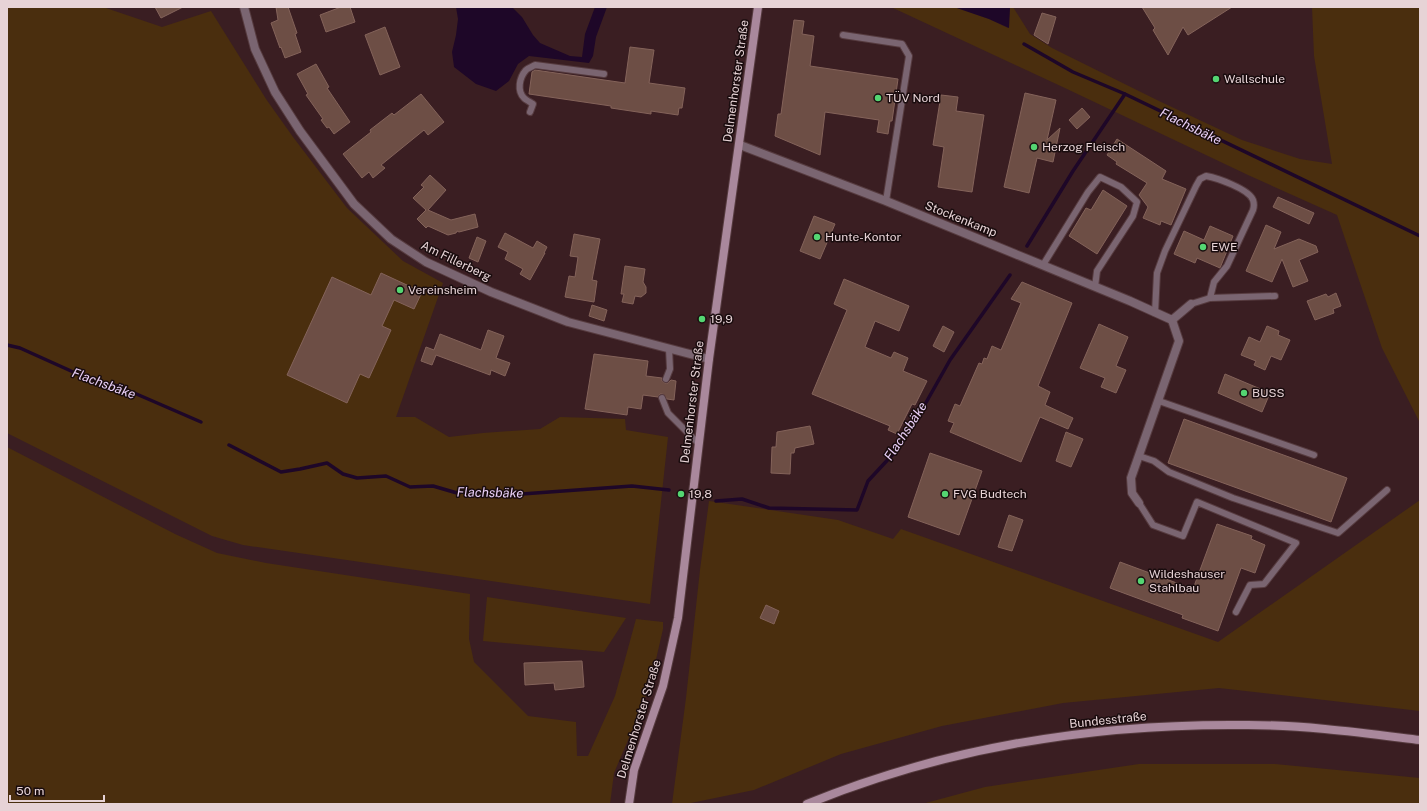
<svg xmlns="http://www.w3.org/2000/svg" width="1427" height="811" viewBox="0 0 1427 811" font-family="'Public Sans',sans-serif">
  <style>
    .green { fill: #4a2e0e }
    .water { fill: #1e0728 }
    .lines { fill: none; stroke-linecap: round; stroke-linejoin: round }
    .stream { stroke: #1e0728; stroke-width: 3.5 }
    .building { fill: #6d4e45; stroke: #84635a }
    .service-casing { stroke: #563b3f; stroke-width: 8 }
    .minor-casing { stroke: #563b3f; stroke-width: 10 }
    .secondary-casing { stroke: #563b3f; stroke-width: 10 }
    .service { stroke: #7a6571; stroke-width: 6 }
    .minor { stroke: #7a6571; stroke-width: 8 }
    .secondary { stroke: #a9889c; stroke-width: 8 }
    .poi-dot { fill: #54d672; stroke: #190c0e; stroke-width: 1.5 }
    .labels { text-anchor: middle; stroke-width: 3; stroke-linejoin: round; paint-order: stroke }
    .poi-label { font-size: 12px; fill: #e7d3d6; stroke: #190c0e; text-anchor: start }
    .street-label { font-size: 12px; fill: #e7d3d6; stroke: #190c0e }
    .water-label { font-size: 13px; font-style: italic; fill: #ead0f8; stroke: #190c0e }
  </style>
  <rect width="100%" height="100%" fill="#3a1e22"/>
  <!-- green -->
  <g class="green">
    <path d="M 7,7 L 103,7 L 162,27 L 211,11 L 266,99 L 293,137 L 347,208 L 403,261 L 443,283 L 396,417 L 415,417 L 449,437 L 483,433 L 540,429 L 560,417 L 625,419 L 626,430 L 668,437 L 650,604 L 243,545 L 212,536 L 7,433 Z"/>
    <path d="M 891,7 L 954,7 L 989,19 L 1008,28 L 1010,7 L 1013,7 L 1030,34 L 1052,48 L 1159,101 L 1242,140 L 1300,159 L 1332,164 L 1314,56 L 1312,7 L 1420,7 L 1420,423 L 1382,348 L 1337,215 L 1248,175 L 1067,89 Z"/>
    <path d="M 7,447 L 175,534 L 217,553 L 266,563 L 470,594 L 469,639 L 474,662 L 528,716 L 576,722 L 577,756 L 588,756 L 615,696 L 636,619 L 663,622 L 663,629 L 654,668 L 643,705 L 614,773 L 610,804 L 7,804 Z"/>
    <path d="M 1420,500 L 1420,711 L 1219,688 L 1063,703 L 942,726 L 841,754 L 754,790 L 686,804 L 672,804 L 686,698 L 700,570 L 709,501 L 838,520 L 893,539 L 901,529 L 1218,642 Z"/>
    <path d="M 487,597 L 626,618 L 604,652 L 483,641 Z"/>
    <path d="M 1139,764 L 1275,764 L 1420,778 L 1420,804 L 922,804 L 985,787 Z"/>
  </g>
  <!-- water -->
  <g class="water">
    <path d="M 456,7 L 512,7 L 522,17 L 533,35 L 540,43 L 570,56 L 582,57 L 585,34 L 595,7 L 607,7 L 596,37 L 593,56 L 589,63 L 529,56 L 518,64 L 509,81 L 496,91 L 476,84 L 454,67 L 452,52 L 456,35 L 458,19 Z"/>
    <path d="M 954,7 L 1010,7 L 1009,28 L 989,19 Z"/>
  </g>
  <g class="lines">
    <!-- stream -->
    <g class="stream">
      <path d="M 1024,44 L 1073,72 L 1125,94"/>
      <path d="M 1027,246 L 1073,171 L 1125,94 L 1420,236"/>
      <path d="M 7,345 L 20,348 L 91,380 L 118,386 L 201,422"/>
      <path d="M 229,445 L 281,472 L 300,469 L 327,463 L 343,474 L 357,478 L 386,476 L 410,487 L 433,486 L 457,493 L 468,491 L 508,495 L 632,486 L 669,490"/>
      <path d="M 716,501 L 742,499 L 769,508 L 857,510 L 868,481 L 894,453 L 919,415 L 950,360 L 1010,275"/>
    </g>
  </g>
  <!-- building -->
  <g class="building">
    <path d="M 155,7 L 183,7 L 161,18 Z"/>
    <path d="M 276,7 L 288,7 L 297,33 L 295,34 L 301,52 L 285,58 L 281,47 L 280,48 L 271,23 L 278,20 Z"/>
    <path d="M 341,7 L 350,7 L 355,22 L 326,32 L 320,15 Z"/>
    <path d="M 1142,7 L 1232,7 L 1188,35 L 1183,27 L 1168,55 L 1153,30 L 1155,28 Z"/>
    <path d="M 1042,13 L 1056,17 L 1048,44 L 1034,35 Z"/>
    <path d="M 794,20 L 804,21 L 802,34 L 814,36 L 810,66 L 898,79 L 892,121 L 890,121 L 888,134 L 877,132 L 879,120 L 825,112 L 820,155 L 775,136 L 778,114 L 781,114 Z"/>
    <path d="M 385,27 L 400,67 L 380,75 L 365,35 Z"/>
    <path d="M 630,47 L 654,50 L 649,83 L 685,88 L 682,108 L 679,108 L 678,115 L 651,111 L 651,114 L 611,108 L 611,106 L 529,94 L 532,72 L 535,70 L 625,83 Z"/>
    <path d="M 316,64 L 329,87 L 327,88 L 350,122 L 334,134 L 329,127 L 327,128 L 321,120 L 323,119 L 306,95 L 308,94 L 297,74 Z"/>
    <path d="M 1025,93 L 1056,100 L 1047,140 L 1060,128 L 1053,162 L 1037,158 L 1029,193 L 1004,187 Z"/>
    <path d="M 421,94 L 444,122 L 428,135 L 424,130 L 381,165 L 385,168 L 373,178 L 369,172 L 362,178 L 343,154 L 371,132 L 370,130 L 392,113 L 394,115 Z"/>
    <path d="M 941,95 L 958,97 L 956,111 L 984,115 L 972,192 L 938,187 L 944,147 L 933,145 Z"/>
    <path d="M 1082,108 L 1090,117 L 1077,129 L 1069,120 Z"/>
    <path d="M 1117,139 L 1166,171 L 1162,179 L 1186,189 L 1171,225 L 1161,221 L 1160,225 L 1143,218 L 1148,207 L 1139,195 L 1147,183 L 1116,164 L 1117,162 L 1107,155 Z"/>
    <path d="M 430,175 L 446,190 L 428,210 L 451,220 L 475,214 L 478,227 L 459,232 L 457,231 L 456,233 L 448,235 L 428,226 L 426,228 L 417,219 L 426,210 L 413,198 L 424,187 L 421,185 Z"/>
    <path d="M 1103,190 L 1127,206 L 1097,254 L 1069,236 L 1086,208 L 1091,210 Z"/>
    <path d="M 1278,197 L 1314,213 L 1309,224 L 1273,207 Z"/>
    <path d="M 814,216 L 835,224 L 820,259 L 800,251 Z"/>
    <path d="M 1266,225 L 1281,232 L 1274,249 L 1299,239 L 1316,246 L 1318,252 L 1299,260 L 1308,281 L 1293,287 L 1282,259 L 1272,282 L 1246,271 Z"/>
    <path d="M 1210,226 L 1233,236 L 1220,268 L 1197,258 L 1195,263 L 1174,254 L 1184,231 L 1204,240 Z"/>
    <path d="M 505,233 L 533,248 L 537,241 L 547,247 L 544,253 L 545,253 L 530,280 L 520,274 L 523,269 L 505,259 L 508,252 L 498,247 Z"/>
    <path d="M 574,234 L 600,239 L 592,280 L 597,281 L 594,302 L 565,297 L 569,276 L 575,277 L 578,257 L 570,256 Z"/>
    <path d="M 477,237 L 486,241 L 478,262 L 469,258 Z"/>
    <path d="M 625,266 L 645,269 L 643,282 L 646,287 L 646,293 L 641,297 L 635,296 L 633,304 L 622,302 L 624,294 L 621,294 Z"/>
    <path d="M 381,273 L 422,292 L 414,309 L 394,300 L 382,326 L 391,330 L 369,378 L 360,374 L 347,403 L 287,375 L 332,277 L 371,295 Z"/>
    <path d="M 844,279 L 909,306 L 899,331 L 875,321 L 865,347 L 891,358 L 894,352 L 908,358 L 903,371 L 927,381 L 915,405 L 912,404 L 897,434 L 888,430 L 890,426 L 812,394 L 847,310 L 834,304 Z"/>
    <path d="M 1022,282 L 1072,303 L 1038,386 L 1050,392 L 1045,405 L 1073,418 L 1068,429 L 1040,417 L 1021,462 L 950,432 L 954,423 L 948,421 L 955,404 L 960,406 L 979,363 L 982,364 L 984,358 L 987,359 L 992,346 L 1001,350 L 1021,303 L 1011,299 Z"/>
    <path d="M 1336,293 L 1341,306 L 1333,309 L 1334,313 L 1315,320 L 1307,301 L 1326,294 L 1328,297 Z"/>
    <path d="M 592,305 L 607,310 L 604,321 L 589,316 Z"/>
    <path d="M 1099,324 L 1128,337 L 1116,366 L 1126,370 L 1116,393 L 1101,387 L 1105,378 L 1080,368 Z"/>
    <path d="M 943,326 L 954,332 L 944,352 L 933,346 Z"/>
    <path d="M 1267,326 L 1279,331 L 1278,335 L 1290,340 L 1281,360 L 1271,356 L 1265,370 L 1254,365 L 1256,361 L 1241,355 L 1249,337 L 1260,342 Z"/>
    <path d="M 488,330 L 504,336 L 496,358 L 510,363 L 505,376 L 491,370 L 490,375 L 436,355 L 432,365 L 421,361 L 426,347 L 434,350 L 440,334 L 481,350 Z"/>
    <path d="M 594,354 L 648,361 L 646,376 L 662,378 L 662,381 L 665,383 L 668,383 L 671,380 L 676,381 L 674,400 L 667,399 L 663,394 L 660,394 L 658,397 L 643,395 L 641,409 L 628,407 L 627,415 L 585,409 Z"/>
    <path d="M 1225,374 L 1270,393 L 1262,412 L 1218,393 Z"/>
    <path d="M 1184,419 L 1347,478 L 1331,522 L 1168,463 Z"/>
    <path d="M 810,426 L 814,444 L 795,448 L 794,453 L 791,453 L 790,474 L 771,473 L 772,447 L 776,447 L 777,432 Z"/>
    <path d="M 1066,432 L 1083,439 L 1071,467 L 1056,461 Z"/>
    <path d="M 930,453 L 982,471 L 959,535 L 908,517 Z"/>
    <path d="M 1009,515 L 1023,520 L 1012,551 L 998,547 Z"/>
    <path d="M 1217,524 L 1252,536 L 1251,539 L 1265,545 L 1255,573 L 1241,568 L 1218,631 L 1182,618 L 1183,615 L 1110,588 L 1120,562 L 1193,589 Z"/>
    <path d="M 766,605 L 779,611 L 774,624 L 760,618 Z"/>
    <path d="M 582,661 L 584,687 L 555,690 L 554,683 L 525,685 L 524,663 Z"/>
  </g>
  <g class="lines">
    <!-- service casing -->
    <g class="service-casing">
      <g id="service">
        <path d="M 843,35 L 902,44 L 909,56 L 886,201"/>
        <path d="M 530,112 L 533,104 C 530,102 526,100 524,98 C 517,91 519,78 526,70 C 528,68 532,67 535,65 L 604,74"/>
        <path d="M 1043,265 L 1088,192 L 1100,177 L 1121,187 L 1137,202 L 1133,216 L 1097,271 L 1095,287"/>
        <path d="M 1191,304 L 1210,298 L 1275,296"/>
        <path d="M 1155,313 L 1157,273 L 1165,251 L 1196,186 L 1200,179 L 1206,176 C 1217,178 1249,189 1253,200 C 1254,203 1254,207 1253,210 L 1227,266 L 1214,282 L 1210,298"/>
        <path d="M 666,379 L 670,369 L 669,349"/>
        <path d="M 662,398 L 668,413 L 699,444"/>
        <path d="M 1159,401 L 1314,455"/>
        <path d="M 1139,456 L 1154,461 L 1169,472 L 1233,498 L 1338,533 L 1387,490"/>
        <path d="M 1139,503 L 1153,525 L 1183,536 L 1197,502 L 1296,543 L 1264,584 L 1250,585 L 1236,612"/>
      </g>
    </g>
    <!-- minor casing -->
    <g class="minor-casing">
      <g id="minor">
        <path d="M 244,7 L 255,49 L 275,92 L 300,131 L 354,204 L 391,239 L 426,262 L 491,292 L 568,322 L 709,359"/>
        <path d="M 740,145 L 886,201 L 1130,301 L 1172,320 L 1191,304"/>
        <path d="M 1139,503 L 1132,493 L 1131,478 L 1179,341 L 1172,320"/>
      </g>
    </g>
    <!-- secondary casing -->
    <g class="secondary-casing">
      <g id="secondary">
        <path d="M 629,804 L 634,770 L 663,686 L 678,618 L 709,359 L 758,7"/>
        <path d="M 807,804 C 947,747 1098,723 1248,725 C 1306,725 1363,733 1420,740"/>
      </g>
    </g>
    <!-- service -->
    <use href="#service" class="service"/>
    <!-- minor -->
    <use href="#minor" class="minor"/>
    <!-- secondary -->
    <use href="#secondary" class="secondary"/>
  </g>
  <!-- markers -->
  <g class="poi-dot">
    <circle cx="1216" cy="79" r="4"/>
    <circle cx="878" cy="98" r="4"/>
    <circle cx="1034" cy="147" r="4"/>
    <circle cx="817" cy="237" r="4"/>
    <circle cx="1203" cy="247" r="4"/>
    <circle cx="400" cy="290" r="4"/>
    <circle cx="702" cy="319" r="4"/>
    <circle cx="1244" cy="393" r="4"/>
    <circle cx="681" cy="494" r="4"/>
    <circle cx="945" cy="494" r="4"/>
    <circle cx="1141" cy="581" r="4"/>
  </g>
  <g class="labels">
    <!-- poi labels -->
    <g class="poi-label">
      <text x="1224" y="83">Wallschule</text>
      <text x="886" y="102">TÜV Nord</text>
      <text x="1042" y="151">Herzog Fleisch</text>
      <text x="825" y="241">Hunte-Kontor</text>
      <text x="1211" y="251">EWE</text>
      <text x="408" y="294">Vereinsheim</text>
      <text x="710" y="323">19,9</text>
      <text x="1252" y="397">BUSS</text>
      <text x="689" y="498">19,8</text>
      <text x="953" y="498">FVG Budtech</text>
      <text x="1149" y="578">Wildeshauser<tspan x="1149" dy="14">Stahlbau</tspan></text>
    </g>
    <!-- street labels -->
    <g class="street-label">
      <text transform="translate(736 81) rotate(-82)" y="4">Delmenhorster Straße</text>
      <text transform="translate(961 219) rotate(22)" y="4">Stockenkamp</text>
      <text transform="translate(456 261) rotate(26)" y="4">Am Fillerberg</text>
      <text transform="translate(692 402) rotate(-83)" y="4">Delmenhorster Straße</text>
      <text transform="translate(639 719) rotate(-73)" y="4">Delmenhorster Straße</text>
      <text transform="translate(1108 720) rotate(-6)" y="4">Bundesstraße</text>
    </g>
    <!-- water labels -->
    <g class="water-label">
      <text transform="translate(1191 126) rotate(26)" y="5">Flachsbäke</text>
      <text transform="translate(104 383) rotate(20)" y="5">Flachsbäke</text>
      <text transform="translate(905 431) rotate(-57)" y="5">Flachsbäke</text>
      <text transform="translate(490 492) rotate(1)" y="5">Flachsbäke</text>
    </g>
  </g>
  <!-- border -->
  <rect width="1427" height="811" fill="none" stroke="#e7d3d6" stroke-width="16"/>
  <!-- scale -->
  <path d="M10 795v6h94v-6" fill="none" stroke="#e7d3d6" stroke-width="2"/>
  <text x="16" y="795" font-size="12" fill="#e7d3d6" stroke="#190c0e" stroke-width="3" paint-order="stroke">50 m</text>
</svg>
